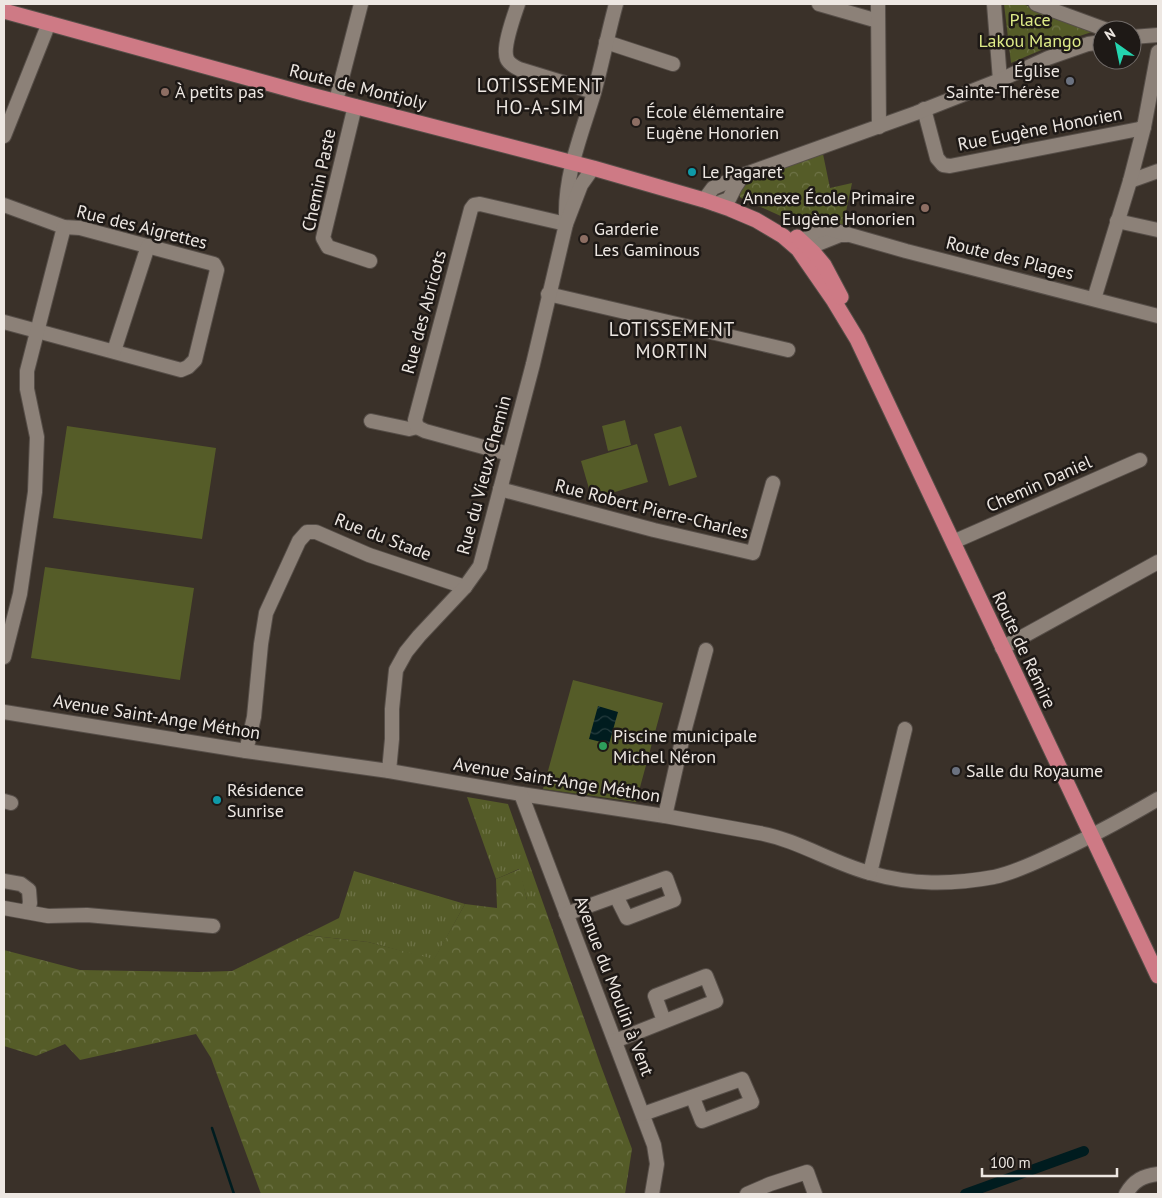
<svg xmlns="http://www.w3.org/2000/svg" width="1162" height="1198" viewBox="0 0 1162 1198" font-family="'PT Sans',sans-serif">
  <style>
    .grass { fill: url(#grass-tufts) }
    .forest { fill: url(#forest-crowns) }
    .pitch { fill: #555c28 }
    .water { fill: url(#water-waves) }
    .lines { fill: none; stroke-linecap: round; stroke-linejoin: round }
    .stream { stroke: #001c1f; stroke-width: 2.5 }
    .canal { stroke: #001c1f; stroke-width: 10 }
    .minor-casing { stroke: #564e48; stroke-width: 16 }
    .major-casing { stroke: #564e48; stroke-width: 17 }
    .minor { stroke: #8c8178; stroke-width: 14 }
    .major { stroke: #ce7a85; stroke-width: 15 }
    .worship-dot { fill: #6b7280; stroke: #1e1916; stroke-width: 2 }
    .education-dot { fill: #8d6e63; stroke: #1e1916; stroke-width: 2 }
    .culture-dot { fill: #0f9aa8; stroke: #1e1916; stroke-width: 2 }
    .leisure-dot { fill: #2e9e5b; stroke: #1e1916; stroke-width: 2 }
    .labels { text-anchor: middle; stroke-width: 5; stroke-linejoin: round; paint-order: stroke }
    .park-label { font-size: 18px; fill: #deeb88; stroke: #1e1916 }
    .poi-label { font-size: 18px; fill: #ede7e2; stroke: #1e1916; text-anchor: start }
    .street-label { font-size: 18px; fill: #ede7e2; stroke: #1e1916 }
    .neighbourhood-label { font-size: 19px; letter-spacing: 1px; fill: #ede7e2; stroke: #1e1916 }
  </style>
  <defs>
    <pattern id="grass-tufts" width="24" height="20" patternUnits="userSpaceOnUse" patternTransform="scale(1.25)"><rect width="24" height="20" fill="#555c28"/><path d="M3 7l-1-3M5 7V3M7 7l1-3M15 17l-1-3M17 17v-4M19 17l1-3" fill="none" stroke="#6e7347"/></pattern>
    <pattern id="forest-crowns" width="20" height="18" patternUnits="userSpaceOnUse" patternTransform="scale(1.25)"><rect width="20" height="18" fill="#555c28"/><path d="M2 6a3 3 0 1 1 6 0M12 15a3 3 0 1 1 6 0" fill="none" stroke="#6e7347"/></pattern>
    <pattern id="water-waves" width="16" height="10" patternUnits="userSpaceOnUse" patternTransform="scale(1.25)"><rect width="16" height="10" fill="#001c1f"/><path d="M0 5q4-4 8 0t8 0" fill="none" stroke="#263d3f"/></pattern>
  </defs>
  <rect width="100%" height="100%" fill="#3a3129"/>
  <!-- grass -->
  <g class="grass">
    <path d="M 467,797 L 508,804 L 542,900 L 527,900 L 519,869 L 496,879 Z"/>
    <path d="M 354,871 L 465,904 L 434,960 L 368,942 L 305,935 L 339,918 Z"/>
  </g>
  <!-- forest -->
  <g class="forest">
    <path d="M 1004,4 L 1022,4 L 1098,30 L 1058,43 L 1011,63 Z"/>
    <path d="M 823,154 L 830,188 L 852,183 L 843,226 C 828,223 819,218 806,228 L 798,227 L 785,218 L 741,198 L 737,192 L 741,183 Z"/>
    <path d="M 520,869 L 527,900 L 542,900 L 601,1066 L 632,1149 L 625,1194 L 261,1194 L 211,1058 L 196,1034 L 80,1060 L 65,1044 L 36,1056 L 4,1046 L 4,950 L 80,970 L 198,972 L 232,971 L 305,935 L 368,942 L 434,959 L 465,904 L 497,908 L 496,879 Z"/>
  </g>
  <!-- pitch -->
  <g class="pitch">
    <path d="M 625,420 L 631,445 L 608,451 L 602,426 Z"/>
    <path d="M 67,426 L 216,448 L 202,539 L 53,518 Z"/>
    <path d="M 681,426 L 697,477 L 669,486 L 654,434 Z"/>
    <path d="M 637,444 L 648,482 L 592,499 L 581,461 Z"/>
    <path d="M 45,567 L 194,588 L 180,680 L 31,658 Z"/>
    <path d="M 573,680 L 663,703 L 636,802 L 543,789 Z"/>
  </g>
  <!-- water -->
  <path class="water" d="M 598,706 L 618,712 L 609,744 L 589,739 Z"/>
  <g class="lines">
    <!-- stream -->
    <path class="stream" d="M 212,1128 L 234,1194"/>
    <!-- canal -->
    <path class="canal" d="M 965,1194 L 1084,1151"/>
    <!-- minor casing -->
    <g class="minor-casing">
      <g id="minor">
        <path d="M 518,4 C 514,16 502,48 507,59 C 509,64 515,67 519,69 L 594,92"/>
        <path d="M 819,4 L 878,21"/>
        <path d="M 878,4 L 879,127"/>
        <path d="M 994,4 L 1000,80"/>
        <path d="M 1036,4 L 1107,30"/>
        <path d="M 1132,37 L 1158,35"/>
        <path d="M 606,42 L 673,64"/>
        <path d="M 336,101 L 361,4"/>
        <path d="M 355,106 L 323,238 L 328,247 L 370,261"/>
        <path d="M 924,109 L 937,158 L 943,165 L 950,166 L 1139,129 L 1144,127"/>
        <path d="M 4,136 L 49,23"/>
        <path d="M 1130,181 L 1158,171"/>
        <path d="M 704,200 L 713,188 L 743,175 L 916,113 L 1000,80 L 1048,58 L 1088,44 L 1102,42"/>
        <path d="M 715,204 L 729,199 L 735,187 L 743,175"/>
        <path d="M 4,205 L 64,227 L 80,228 L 214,264 L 217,270 L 195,360 L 188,367 L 181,370 L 4,322"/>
        <path d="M 566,216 C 565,173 582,133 594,93 C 602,64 608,33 616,4"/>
        <path d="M 1117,221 L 1158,230"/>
        <path d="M 803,243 L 815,245 L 840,235 L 847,235"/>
        <path d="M 798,249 C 806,239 814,227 829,229 L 906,251 L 1158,316"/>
        <path d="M 548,294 L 788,350"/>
        <path d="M 1094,299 L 1130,181 L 1144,127 L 1158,52"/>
        <path d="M 114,351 L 148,246"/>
        <path d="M 371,421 L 409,429 L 417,427"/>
        <path d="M 509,454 L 425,431 L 417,427 L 415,420 L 471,209 L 474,205 L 480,204 L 566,224"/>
        <path d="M 500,489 L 654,530 L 753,553 L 773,483"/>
        <path d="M 953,542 L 1140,460"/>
        <path d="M 1002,648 L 1158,562"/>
        <path d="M 4,657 L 20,594 L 35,492 L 37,437 L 27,389 L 27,371 L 64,227"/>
        <path d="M 4,712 L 246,751 L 389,771 L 521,794 L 665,816 L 759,833 C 798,840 832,863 870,873 C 912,885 951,885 994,877 C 1012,873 1030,865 1047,857 C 1085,840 1122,820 1158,799"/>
        <path d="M 246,751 L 254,717 L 261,644 L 266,613 L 299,541 L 307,532 L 316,532 L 369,555 L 465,587"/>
        <path d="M 389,771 L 392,739 L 392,709 L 396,670 L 406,652 L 419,636 L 465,587 L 480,566 L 533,364 L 566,224 L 581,185 L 593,168"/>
        <path d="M 521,794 L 654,1145 L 657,1164 L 652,1194"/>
        <path d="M 4,801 L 11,803"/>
        <path d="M 665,816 L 684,732 L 706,650"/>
        <path d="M 870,873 L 905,729"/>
        <path d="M 4,881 L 21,884 L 29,890 L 30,903 L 27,912"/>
        <path d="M 4,908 L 48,916 L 87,915 L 213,926"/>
        <path d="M 566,914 L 666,878 L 674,900 L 627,918 L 616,896"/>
        <path d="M 615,1041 L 716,1001 L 706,976 L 655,996 L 664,1021"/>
        <path d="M 643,1114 L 742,1079 L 752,1102 L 702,1121 L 693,1098"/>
        <path d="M 747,1194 L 770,1184 L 807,1172 L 815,1194 L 814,1194"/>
        <path d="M 1126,1194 C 1134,1180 1143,1176 1158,1174"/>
      </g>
    </g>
    <!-- major casing -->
    <g class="major-casing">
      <g id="major">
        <path d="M 4,11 L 303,93 L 593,168 L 704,200 L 730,209 L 756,220 L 783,236 L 798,249 L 834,301 L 857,339 L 1158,976"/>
        <path d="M 797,237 L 814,253 L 824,265 L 841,297"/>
      </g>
    </g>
    <!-- minor -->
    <use href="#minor" class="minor"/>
    <!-- major -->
    <use href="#major" class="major"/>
  </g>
  <!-- markers -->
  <g class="worship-dot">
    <circle cx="1070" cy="81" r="5"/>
    <circle cx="956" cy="771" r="5"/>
  </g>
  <g class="education-dot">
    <circle cx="165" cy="92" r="5"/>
    <circle cx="636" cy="122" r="5"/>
    <circle cx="925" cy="208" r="5"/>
    <circle cx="584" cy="239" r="5"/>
  </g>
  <g class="culture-dot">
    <circle cx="692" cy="172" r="5"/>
    <circle cx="217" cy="800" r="5"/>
  </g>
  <circle class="leisure-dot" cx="603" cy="746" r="5"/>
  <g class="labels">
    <!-- park labels -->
    <g class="park-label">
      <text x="1030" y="26">Place<tspan x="1030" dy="21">Lakou Mango</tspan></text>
    </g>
    <!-- poi labels -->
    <g class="poi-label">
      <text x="1060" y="77" text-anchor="end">Église<tspan x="1060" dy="21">Sainte-Thérèse</tspan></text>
      <text x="175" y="98">À petits pas</text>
      <text x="646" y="118">École élémentaire<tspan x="646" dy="21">Eugène Honorien</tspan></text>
      <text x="702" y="178">Le Pagaret</text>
      <text x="915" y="204" text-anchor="end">Annexe École Primaire<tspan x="915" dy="21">Eugène Honorien</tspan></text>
      <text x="594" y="235">Garderie<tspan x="594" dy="21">Les Gaminous</tspan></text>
      <text x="613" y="742">Piscine municipale<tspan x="613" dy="21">Michel Néron</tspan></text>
      <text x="966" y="777">Salle du Royaume</text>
      <text x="227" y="796">Résidence<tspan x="227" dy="21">Sunrise</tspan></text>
    </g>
    <!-- street labels -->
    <g class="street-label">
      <text transform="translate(358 87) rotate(14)" y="6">Route de Montjoly</text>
      <text transform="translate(1040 129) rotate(-11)" y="6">Rue Eugène Honorien</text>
      <text transform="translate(319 180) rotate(-78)" y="6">Chemin Paste</text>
      <text transform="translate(142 227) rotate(14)" y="6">Rue des Aigrettes</text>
      <text transform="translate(1010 258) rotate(14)" y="6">Route des Plages</text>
      <text transform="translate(424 312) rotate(-75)" y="6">Rue des Abricots</text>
      <text transform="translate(484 475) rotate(-75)" y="6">Rue du Vieux Chemin</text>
      <text transform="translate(1039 484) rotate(-24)" y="6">Chemin Daniel</text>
      <text transform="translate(652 509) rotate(14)" y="6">Rue Robert Pierre-Charles</text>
      <text transform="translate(383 537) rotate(21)" y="6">Rue du Stade</text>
      <text transform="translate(1024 650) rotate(65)" y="6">Route de Rémire</text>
      <text transform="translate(157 717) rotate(9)" y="6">Avenue Saint-Ange Méthon</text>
      <text transform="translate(557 780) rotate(9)" y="6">Avenue Saint-Ange Méthon</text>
      <text transform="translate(614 986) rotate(69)" y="6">Avenue du Moulin à Vent</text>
    </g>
    <!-- neighbourhood labels -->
    <g class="neighbourhood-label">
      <text x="540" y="92">LOTISSEMENT<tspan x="540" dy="22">HO-A-SIM</tspan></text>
      <text x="672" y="336">LOTISSEMENT<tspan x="672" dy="22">MORTIN</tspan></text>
    </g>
  </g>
  <!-- border -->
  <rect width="1162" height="1198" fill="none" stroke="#ede7e2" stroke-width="10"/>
  <!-- north arrow -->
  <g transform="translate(1117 45) rotate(327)"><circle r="24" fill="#1e1916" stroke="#716b68"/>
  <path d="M0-4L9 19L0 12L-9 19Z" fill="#24d5af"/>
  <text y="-8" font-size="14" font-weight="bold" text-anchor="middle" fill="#ede7e2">N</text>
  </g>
  <!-- scale -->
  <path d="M982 1168v8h135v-8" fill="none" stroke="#ede7e2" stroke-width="2.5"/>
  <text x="990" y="1168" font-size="15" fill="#ede7e2" stroke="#1e1916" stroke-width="4" paint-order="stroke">100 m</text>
</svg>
